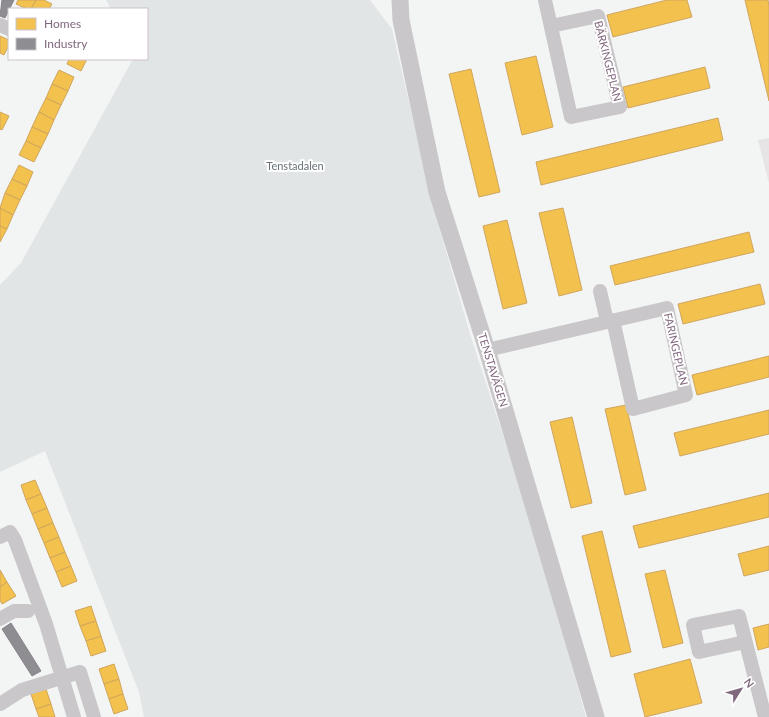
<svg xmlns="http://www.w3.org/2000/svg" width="769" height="717" viewBox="0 0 769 717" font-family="Lato,sans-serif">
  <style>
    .built { fill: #e6e4e5 }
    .green { fill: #e1e5e6 }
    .homes { fill: #f2c14e; stroke: #d0a65d }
    .industry { fill: #8d8d92; stroke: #89828c }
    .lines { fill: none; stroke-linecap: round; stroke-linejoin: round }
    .minor { stroke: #c9c7c9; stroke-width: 14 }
    .tertiary { stroke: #c9c7c9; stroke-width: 17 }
    .labels { text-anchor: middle; stroke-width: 4; stroke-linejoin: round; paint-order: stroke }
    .street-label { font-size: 11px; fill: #80687f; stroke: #fff }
    .park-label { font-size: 11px; fill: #667178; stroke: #fff }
  </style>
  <rect width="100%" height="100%" fill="#f3f4f4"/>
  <!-- built -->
  <path class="built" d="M 769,138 L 769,183 L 758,140 Z"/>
  <!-- green -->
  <path class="green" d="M 106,0 L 370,0 L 392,29 L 434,210 L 471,337 L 536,537 L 586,717 L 144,717 L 139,692 L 45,451 L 0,472 L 0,285 L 21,263 L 133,59 L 147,59 L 147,9 L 111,9 Z"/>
  <!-- homes -->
  <g class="homes">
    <path d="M 18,0 L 36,0 L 31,9 L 27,9 L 16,4 Z"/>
    <path d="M 36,0 L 44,0 L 52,4 L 49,9 L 31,9 Z"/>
    <path d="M 667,0 L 687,0 L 692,17 L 613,37 L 607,15 Z"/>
    <path d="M 745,0 L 768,0 L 769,6 L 769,101 Z"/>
    <path d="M 0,36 L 9,40 L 9,45 L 4,55 L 0,53 Z"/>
    <path d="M 536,56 L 553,127 L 522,135 L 505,63 Z"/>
    <path d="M 69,59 L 87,59 L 81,71 L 67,64 Z"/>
    <path d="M 705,67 L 710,88 L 628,108 L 623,87 Z"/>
    <path d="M 471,69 L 500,192 L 479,197 L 449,74 Z"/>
    <path d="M 59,70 L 74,77 L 68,91 L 52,84 Z"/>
    <path d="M 52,84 L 68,91 L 61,105 L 46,98 Z"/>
    <path d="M 46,98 L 61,105 L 54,120 L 39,112 Z"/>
    <path d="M 0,112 L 9,116 L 2,130 L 0,129 Z"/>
    <path d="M 39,112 L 54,120 L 48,134 L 32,127 Z"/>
    <path d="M 718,118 L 723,140 L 541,185 L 536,162 Z"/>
    <path d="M 32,127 L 48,134 L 41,148 L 26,141 Z"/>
    <path d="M 26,141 L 41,148 L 34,162 L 19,155 Z"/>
    <path d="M 19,165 L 33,172 L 27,186 L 12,179 Z"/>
    <path d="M 12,179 L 27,186 L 20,200 L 5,193 Z"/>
    <path d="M 5,193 L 20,200 L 13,215 L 0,208 Z"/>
    <path d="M 0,208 L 13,215 L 7,229 L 0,226 Z"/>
    <path d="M 563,208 L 582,290 L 559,296 L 539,213 Z"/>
    <path d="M 507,220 L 527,303 L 503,309 L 483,226 Z"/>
    <path d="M 0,226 L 7,229 L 0,242 Z"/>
    <path d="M 749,232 L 754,252 L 615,285 L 610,266 Z"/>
    <path d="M 760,284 L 765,304 L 683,324 L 678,304 Z"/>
    <path d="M 769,356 L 769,377 L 697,395 L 692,375 Z"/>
    <path d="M 626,405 L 646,490 L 625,495 L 605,409 Z"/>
    <path d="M 769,410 L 769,434 L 680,456 L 674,433 Z"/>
    <path d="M 572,417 L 592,503 L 571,508 L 550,422 Z"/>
    <path d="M 35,480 L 41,494 L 26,500 L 21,485 Z"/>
    <path d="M 769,493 L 769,517 L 639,548 L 633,526 Z"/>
    <path d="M 41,494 L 47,508 L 32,514 L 26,500 Z"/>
    <path d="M 47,508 L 53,523 L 38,529 L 32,514 Z"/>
    <path d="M 53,523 L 59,537 L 44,543 L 38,529 Z"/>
    <path d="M 602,531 L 631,652 L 611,657 L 582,536 Z"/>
    <path d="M 59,537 L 65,552 L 50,558 L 44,543 Z"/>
    <path d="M 769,546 L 769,570 L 744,576 L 738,554 Z"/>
    <path d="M 65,552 L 71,566 L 56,572 L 50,558 Z"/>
    <path d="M 71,566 L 77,581 L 62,587 L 56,572 Z"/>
    <path d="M 0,570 L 7,582 L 0,587 Z"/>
    <path d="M 665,570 L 683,643 L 663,648 L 645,574 Z"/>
    <path d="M 7,582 L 16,596 L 2,604 L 0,600 L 0,587 Z"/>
    <path d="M 91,606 L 96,621 L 80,626 L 75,611 Z"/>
    <path d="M 96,621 L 101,636 L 86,641 L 80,626 Z"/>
    <path d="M 769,624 L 769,647 L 758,650 L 753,628 Z"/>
    <path d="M 101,636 L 106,651 L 91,656 L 86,641 Z"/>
    <path d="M 690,659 L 702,703 L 645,717 L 634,674 Z"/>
    <path d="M 114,664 L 119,679 L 104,684 L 99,669 Z"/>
    <path d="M 119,679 L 123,694 L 109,699 L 104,684 Z"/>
    <path d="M 46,689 L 51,704 L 36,709 L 31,694 Z"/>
    <path d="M 123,694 L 128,709 L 114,714 L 109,699 Z"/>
    <path d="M 51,704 L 55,717 L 39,717 L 36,709 Z"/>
  </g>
  <!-- industry -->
  <g class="industry">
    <path d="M 2,0 L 14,0 L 5,18 L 0,16 Z"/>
    <path d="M 11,623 L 41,671 L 32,676 L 2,629 Z"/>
  </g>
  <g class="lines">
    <!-- minor -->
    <g class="minor">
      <path d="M 545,0 L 571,117 L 620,107 L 598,16 L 551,26"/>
      <path d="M 0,25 L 9,29"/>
      <path d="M 600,291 L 607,321"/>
      <path d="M 487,350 L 667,308 L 686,395 L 633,409 L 613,320"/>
      <path d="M 0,537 L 10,532 L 15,540 L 46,624 L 74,717"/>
      <path d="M 0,619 L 14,611 L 28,611"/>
      <path d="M 745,642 L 699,652 L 693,625 L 739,616 L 765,717"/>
      <path d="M 0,704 L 22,690 L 80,672 L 94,717"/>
    </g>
    <!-- tertiary -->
    <path class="tertiary" d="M 400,0 L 401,20 L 437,192 L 487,350 L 596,717"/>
  </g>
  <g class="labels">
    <!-- street labels -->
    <g class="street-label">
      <text transform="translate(608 61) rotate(76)" y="4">BÄRKINGEPLAN</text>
      <text transform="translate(676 349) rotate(77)" y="4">FARINGEPLAN</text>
      <text transform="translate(493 370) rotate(73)" y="4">TENSTAVÄGEN</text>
    </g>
    <!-- park labels -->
    <g class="park-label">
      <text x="295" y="170">Tenstadalen</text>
    </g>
  </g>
  <!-- legend -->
  <rect x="8" y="8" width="140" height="52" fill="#ffffff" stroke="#ccc3cc"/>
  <rect x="16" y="18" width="20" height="12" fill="#f2c14e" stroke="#ccc3cc"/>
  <text x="44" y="28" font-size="12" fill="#80687f">Homes</text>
  <rect x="16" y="38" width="20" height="12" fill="#8d8d92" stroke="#ccc3cc"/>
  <text x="44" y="48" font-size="12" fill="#80687f">Industry</text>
  <!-- north arrow -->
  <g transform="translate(741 689) rotate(53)" stroke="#ffffff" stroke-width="3" paint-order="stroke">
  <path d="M0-3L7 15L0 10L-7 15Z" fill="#80687f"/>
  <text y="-6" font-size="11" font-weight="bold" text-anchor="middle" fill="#80687f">N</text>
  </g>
</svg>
